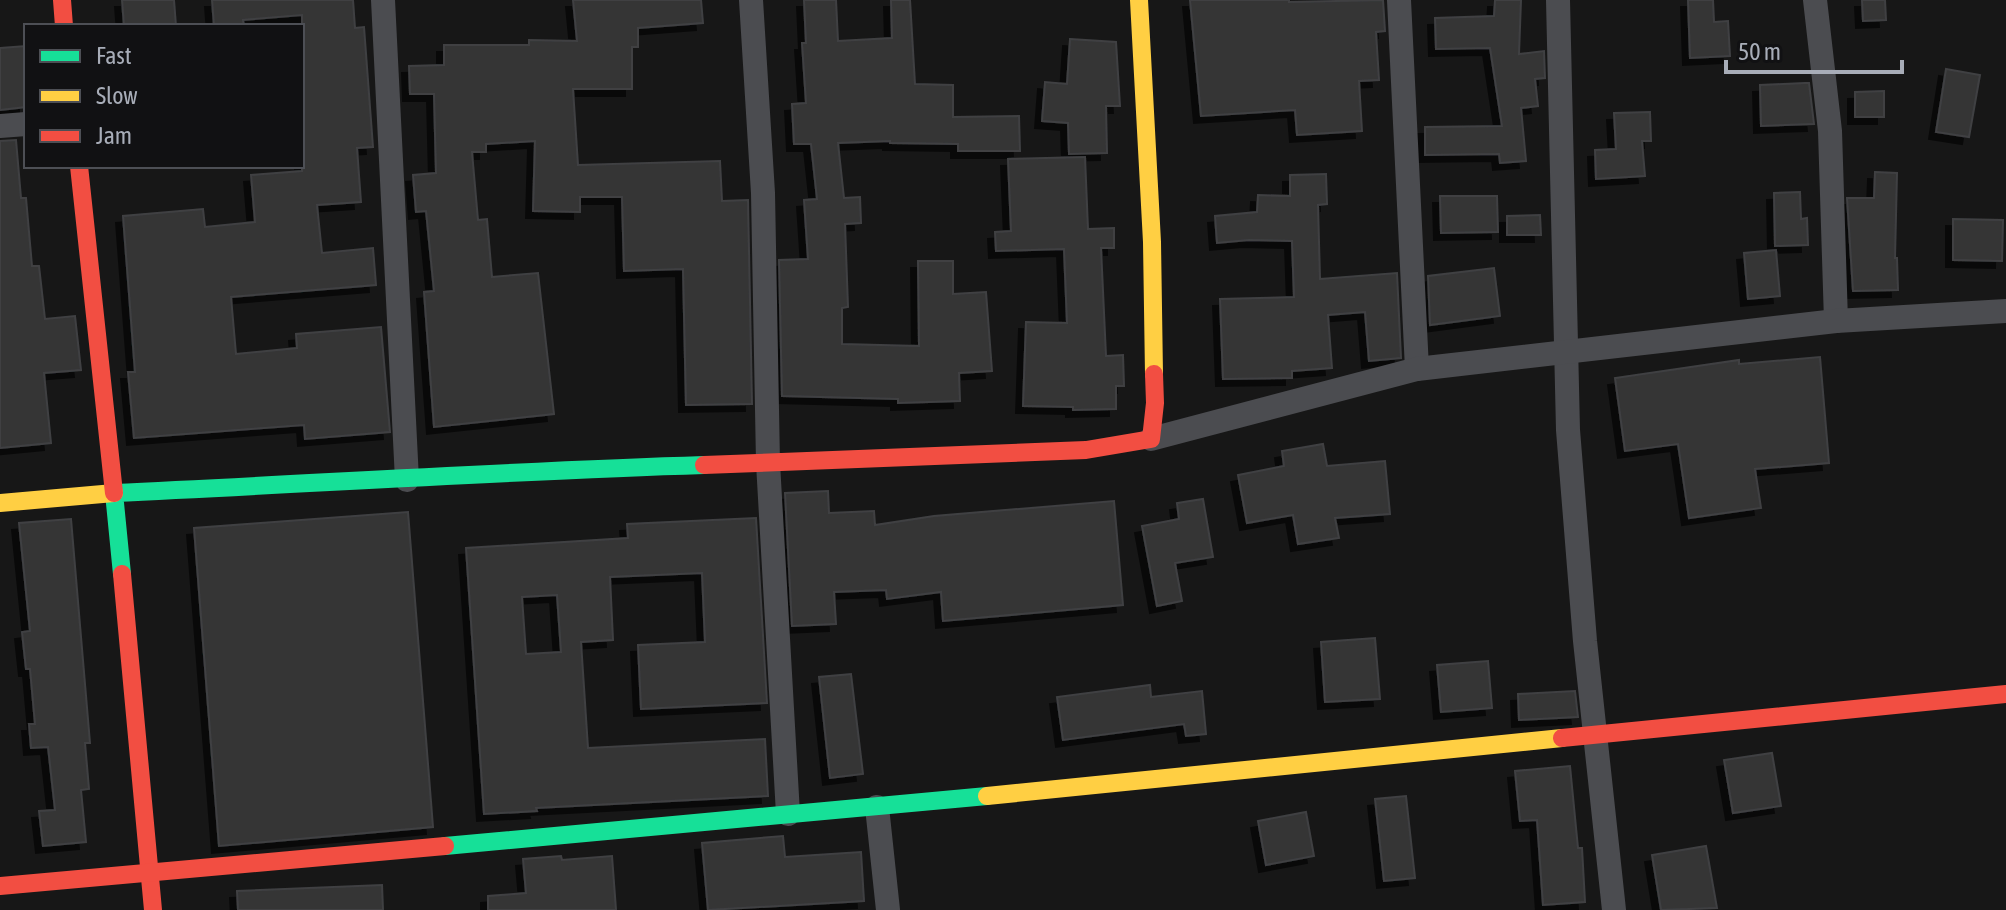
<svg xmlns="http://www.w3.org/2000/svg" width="2006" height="910" viewBox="0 0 2006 910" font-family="'Asap Condensed',sans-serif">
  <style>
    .building { fill: #353536; stroke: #3f4043; stroke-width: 2; fill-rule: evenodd; filter: url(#shadow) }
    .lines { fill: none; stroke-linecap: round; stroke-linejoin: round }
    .street { stroke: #4b4c50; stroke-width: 24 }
    .fast { stroke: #16e098; stroke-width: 18 }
    .slow { stroke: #ffcf43; stroke-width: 18 }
    .jam { stroke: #f24e42; stroke-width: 18 }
  </style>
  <defs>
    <filter id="shadow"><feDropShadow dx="-7" dy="7" stdDeviation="0" flood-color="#0009"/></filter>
  </defs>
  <rect width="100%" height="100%" fill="#171717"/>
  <!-- building -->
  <g class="building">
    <path d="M 122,0 L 174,0 L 176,26 L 124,26 Z"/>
    <path d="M 212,0 L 353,0 L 355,28 L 364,27 L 373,147 L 357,148 L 361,202 L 317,205 L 322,253 L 373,248 L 376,285 L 231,297 L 236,354 L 297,348 L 296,334 L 381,327 L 390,432 L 305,439 L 304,425 L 134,438 L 128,372 L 135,372 L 123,216 L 203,209 L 205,227 L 255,222 L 251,175 L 302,171 L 302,15 L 243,20 L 244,26 L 214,26 Z"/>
    <path d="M 573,0 L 701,0 L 703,23 L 638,28 L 638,47 L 632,47 L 632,89 L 573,89 L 578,165 L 720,161 L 722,201 L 748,200 L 752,404 L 686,405 L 683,269 L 624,271 L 622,197 L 580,197 L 580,212 L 533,211 L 535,141 L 486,144 L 486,152 L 472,152 L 478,220 L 487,219 L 492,277 L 538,273 L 554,414 L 434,427 L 424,292 L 434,291 L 426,211 L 416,212 L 413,175 L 436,173 L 434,94 L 410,94 L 409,66 L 444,65 L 444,45 L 529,45 L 529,40 L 577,41 Z"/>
    <path d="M 804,0 L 836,0 L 838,41 L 892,38 L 891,0 L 910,0 L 915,84 L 953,85 L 953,117 L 1019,116 L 1020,151 L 958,151 L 958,144 L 890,143 L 890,141 L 838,143 L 844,198 L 860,197 L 861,223 L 845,224 L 848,307 L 842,308 L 842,344 L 919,346 L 918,261 L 953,261 L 953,294 L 986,292 L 992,371 L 959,373 L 960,401 L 898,403 L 898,399 L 782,396 L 779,260 L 808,259 L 804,200 L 817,199 L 811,144 L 794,144 L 792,104 L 806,103 L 802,43 L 806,43 Z"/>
    <path d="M 1190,0 L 1289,0 L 1289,2 L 1383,0 L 1385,31 L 1376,32 L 1379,80 L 1359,81 L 1362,131 L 1297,135 L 1295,110 L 1201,116 Z"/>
    <path d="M 1495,0 L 1521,0 L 1519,54 L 1544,51 L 1545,78 L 1535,79 L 1538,106 L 1521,108 L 1526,161 L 1500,163 L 1499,154 L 1425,155 L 1425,127 L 1502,126 L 1490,48 L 1436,49 L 1435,18 L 1494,16 Z"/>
    <path d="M 1688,0 L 1713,0 L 1714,22 L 1728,21 L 1730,56 L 1690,58 Z"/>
    <path d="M 1862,0 L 1885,0 L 1886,20 L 1863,21 Z"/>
    <path d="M 1070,39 L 1116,42 L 1120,106 L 1106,106 L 1107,153 L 1069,154 L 1068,123 L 1042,121 L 1045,82 L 1067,84 Z"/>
    <path d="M 26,46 L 26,107 L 0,110 L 0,48 Z"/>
    <path d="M 1946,69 L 1980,75 L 1969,137 L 1936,132 Z"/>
    <path d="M 1805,83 L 1809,83 L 1814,124 L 1761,126 L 1760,85 Z"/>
    <path d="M 1884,91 L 1884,117 L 1855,117 L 1855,92 Z"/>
    <path d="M 1650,112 L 1651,141 L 1642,141 L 1645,176 L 1596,179 L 1595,150 L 1616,149 L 1614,113 Z"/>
    <path d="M 16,140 L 21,198 L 26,198 L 32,266 L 39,266 L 45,319 L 75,316 L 81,370 L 44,373 L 51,443 L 0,448 L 0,141 Z"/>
    <path d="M 1085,157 L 1088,229 L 1114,228 L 1114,248 L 1101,248 L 1106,356 L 1123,355 L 1124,386 L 1116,386 L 1116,409 L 1073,410 L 1073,407 L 1023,406 L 1026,322 L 1067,323 L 1064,249 L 996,251 L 995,232 L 1011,231 L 1008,159 Z"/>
    <path d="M 1875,172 L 1897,173 L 1895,258 L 1897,258 L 1898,290 L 1853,291 L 1847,198 L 1874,198 Z"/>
    <path d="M 1326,174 L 1327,204 L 1318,205 L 1320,279 L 1397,273 L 1401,358 L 1369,361 L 1365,312 L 1328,315 L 1332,368 L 1292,371 L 1292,378 L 1223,379 L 1220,299 L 1294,297 L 1292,241 L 1249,240 L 1217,243 L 1215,216 L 1257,212 L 1258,195 L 1290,196 L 1290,175 Z"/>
    <path d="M 1800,192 L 1801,219 L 1807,218 L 1808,245 L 1775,246 L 1774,193 Z"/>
    <path d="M 1440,196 L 1497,196 L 1498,232 L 1441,233 Z"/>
    <path d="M 1540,215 L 1541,235 L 1507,235 L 1507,216 Z"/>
    <path d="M 1953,219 L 2003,220 L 2002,261 L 1953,260 Z"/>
    <path d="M 1776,250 L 1780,296 L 1748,299 L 1744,253 Z"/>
    <path d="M 1494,268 L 1500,316 L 1430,325 L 1428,276 Z"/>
    <path d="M 1820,357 L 1829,463 L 1755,469 L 1761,508 L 1689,518 L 1678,444 L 1625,451 L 1615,378 L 1739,360 L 1739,364 Z"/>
    <path d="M 1323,444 L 1327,466 L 1385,461 L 1390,514 L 1335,518 L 1339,538 L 1298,544 L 1293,515 L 1247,523 L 1238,475 L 1284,466 L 1282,451 Z"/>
    <path d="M 828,491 L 829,513 L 874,511 L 875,525 L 934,516 L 1114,501 L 1123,605 L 943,621 L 941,592 L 887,599 L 886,590 L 834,592 L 836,624 L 792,626 L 785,493 Z"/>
    <path d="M 1203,499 L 1213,557 L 1175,563 L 1182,601 L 1157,606 L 1142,526 L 1179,519 L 1177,503 Z"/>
    <path d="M 408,512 L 433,827 L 219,846 L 194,528 Z"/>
    <path d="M 756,518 L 767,703 L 641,709 L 638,645 L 705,642 L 702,573 L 610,577 L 613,640 L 581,642 L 588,748 L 765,739 L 768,796 L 536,808 L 537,811 L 484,814 L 466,548 L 628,538 L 627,524 ZM 557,595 L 561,652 L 526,654 L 522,597 Z"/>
    <path d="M 71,519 L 90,743 L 85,743 L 89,789 L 81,790 L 86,842 L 43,846 L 39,811 L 55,810 L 48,747 L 31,748 L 29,724 L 35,724 L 30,669 L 26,669 L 22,632 L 30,631 L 19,523 Z"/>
    <path d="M 1375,638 L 1380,699 L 1325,702 L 1321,642 Z"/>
    <path d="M 1488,661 L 1492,708 L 1441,712 L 1437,665 Z"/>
    <path d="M 851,674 L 863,774 L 830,778 L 819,677 Z"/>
    <path d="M 1150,685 L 1151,697 L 1202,691 L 1206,734 L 1186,736 L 1184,724 L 1063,740 L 1057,697 Z"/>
    <path d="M 1575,691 L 1578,717 L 1519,720 L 1518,694 Z"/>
    <path d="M 1772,753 L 1781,806 L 1733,813 L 1724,760 Z"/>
    <path d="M 1570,766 L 1578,848 L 1582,848 L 1585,902 L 1543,905 L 1537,820 L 1520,821 L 1515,771 Z"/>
    <path d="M 1406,796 L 1415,878 L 1384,881 L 1375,799 Z"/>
    <path d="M 1306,812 L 1314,856 L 1266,865 L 1258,821 Z"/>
    <path d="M 783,836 L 785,857 L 861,852 L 864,901 L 708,910 L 702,843 Z"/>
    <path d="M 1706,846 L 1717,908 L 1661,910 L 1652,855 Z"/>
    <path d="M 561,856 L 562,860 L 612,856 L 616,910 L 488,910 L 488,896 L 526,893 L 523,859 Z"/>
    <path d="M 382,885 L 383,910 L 238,910 L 237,891 Z"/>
  </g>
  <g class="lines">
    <!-- street -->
    <g class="street">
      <path d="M 383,0 L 407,480"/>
      <path d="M 751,0 L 763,193 L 768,463 L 788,814"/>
      <path d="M 1399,0 L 1417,369"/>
      <path d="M 1558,0 L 1568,430 L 1585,641 L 1614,910"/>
      <path d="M 1815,0 L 1830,131 L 1836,321"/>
      <path d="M 0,126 L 26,124"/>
      <path d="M 1151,439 L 1417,369 L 1836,321 L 2006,311"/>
      <path d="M 877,807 L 888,910"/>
    </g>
    <!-- fast -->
    <g class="fast">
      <path d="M 122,574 L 114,493 C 311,484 507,471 704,465"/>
      <path d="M 445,846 L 987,796"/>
    </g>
    <!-- slow -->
    <g class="slow">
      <path d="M 1139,0 L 1152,242 L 1154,374"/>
      <path d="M 0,503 L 114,493"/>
      <path d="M 987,796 L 1562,738"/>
    </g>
    <!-- jam -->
    <g class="jam">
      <path d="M 62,0 L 64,26"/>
      <path d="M 79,166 L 114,493"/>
      <path d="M 704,465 L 1086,450 L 1151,439 L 1155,403 L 1154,374"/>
      <path d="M 122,574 L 153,910"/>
      <path d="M 1562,738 L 2006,694"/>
      <path d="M 0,886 L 445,846"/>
    </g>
  </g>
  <!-- legend -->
  <rect x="24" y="24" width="280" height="144" fill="#111113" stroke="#4d4f55" stroke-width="2"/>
  <rect x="40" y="50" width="40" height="12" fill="#16e098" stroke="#4d4f55" stroke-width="2"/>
  <text x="96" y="64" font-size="24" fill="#a8adb8">Fast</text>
  <rect x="40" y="90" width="40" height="12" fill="#ffcf43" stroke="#4d4f55" stroke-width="2"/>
  <text x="96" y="104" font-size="24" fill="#a8adb8">Slow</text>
  <rect x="40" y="130" width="40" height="12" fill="#f24e42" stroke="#4d4f55" stroke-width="2"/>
  <text x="96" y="144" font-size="24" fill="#a8adb8">Jam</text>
  <!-- scale -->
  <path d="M1726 60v12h176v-12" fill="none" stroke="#a8adb8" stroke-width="4"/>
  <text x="1738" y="60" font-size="24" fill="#a8adb8" stroke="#111113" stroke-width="6" paint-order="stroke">50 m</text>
</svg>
